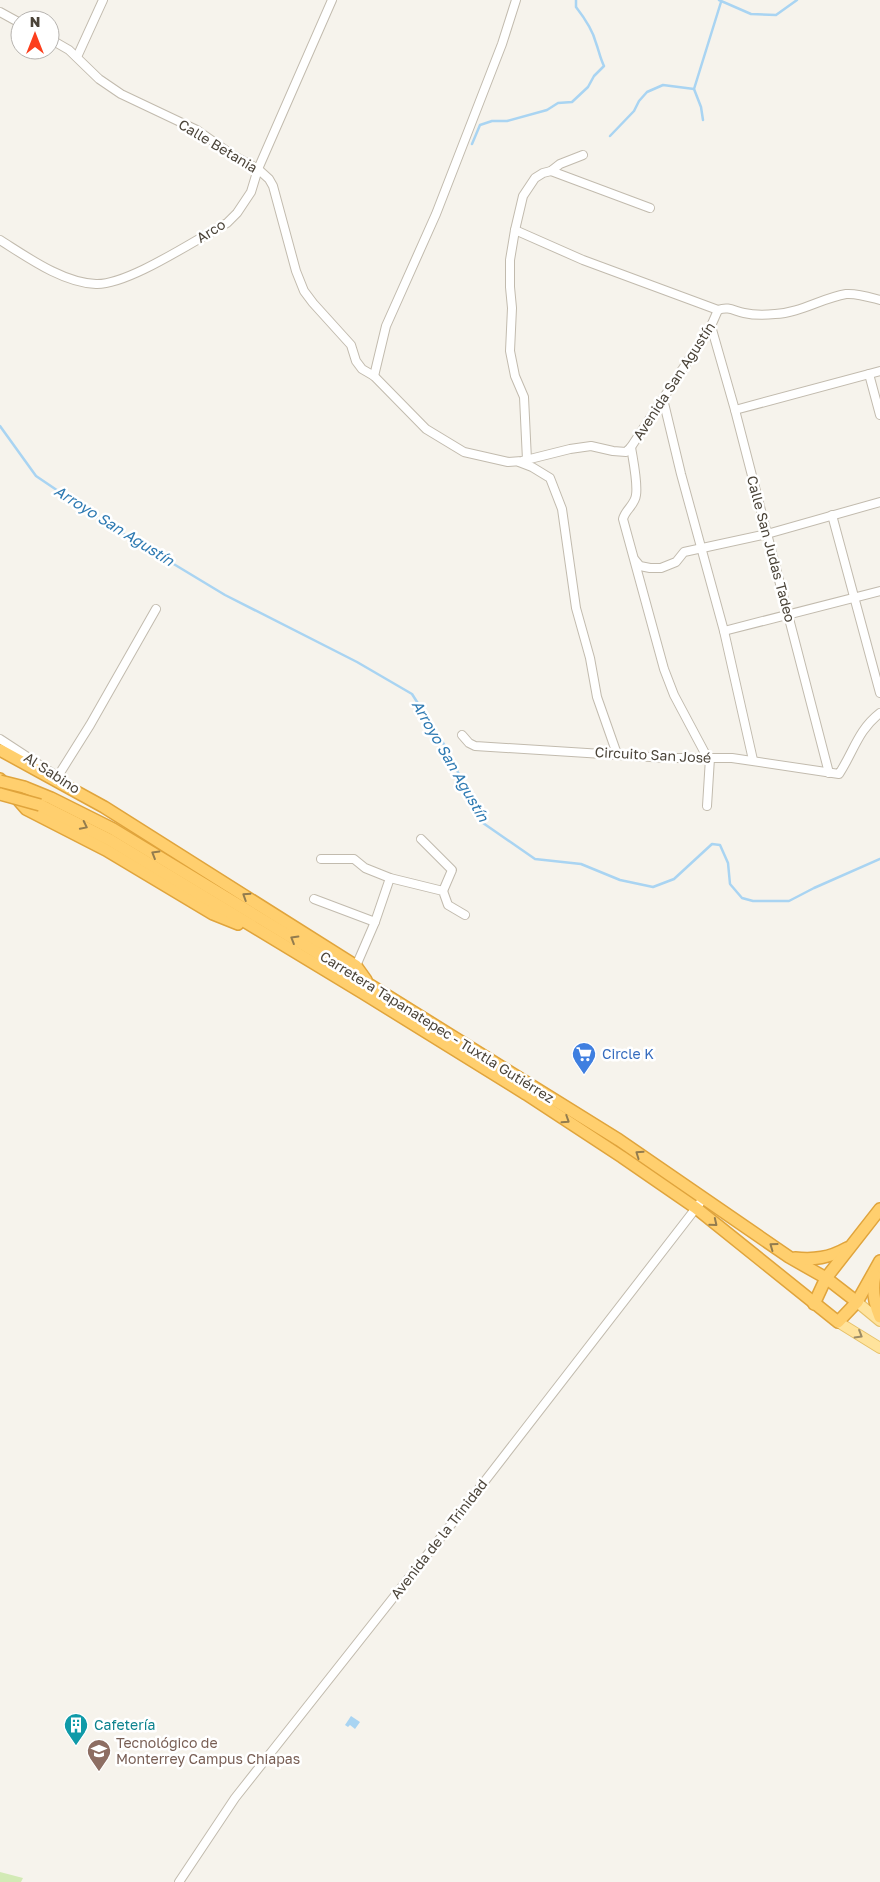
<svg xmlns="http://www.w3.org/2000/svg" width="880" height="1882" viewBox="0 0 880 1882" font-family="'Golos Text',sans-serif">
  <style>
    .green { fill: #d2eab5 }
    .water { fill: #a9d4f2 }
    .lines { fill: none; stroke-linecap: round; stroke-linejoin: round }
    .stream { stroke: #a9d4f2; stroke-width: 2.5 }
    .minor-casing { stroke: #c2bbae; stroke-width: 10 }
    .major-casing { stroke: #e6c16a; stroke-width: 12 }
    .highway-casing { stroke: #e0a43c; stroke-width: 14 }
    .minor { stroke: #fff; stroke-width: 8 }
    .major { stroke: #ffe39c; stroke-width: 10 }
    .highway { stroke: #ffcf6e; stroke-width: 11 }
    .highway-bridge-casing { stroke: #e0a43c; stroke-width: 14; stroke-linecap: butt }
    .highway-bridge { stroke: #ffcf6e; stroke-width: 11 }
    .oneway { stroke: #937c4e }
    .oneway2 { stroke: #9c8c66 }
    .labels { text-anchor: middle; stroke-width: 5; stroke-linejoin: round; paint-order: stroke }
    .street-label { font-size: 14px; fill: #4b4439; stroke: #fff }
    .shop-label { font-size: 14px; fill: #366cbe; stroke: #fff; text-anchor: start }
    .culture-label { font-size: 14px; fill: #0d838f; stroke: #fff; text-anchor: start }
    .education-label { font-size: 14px; fill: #785e54; stroke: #fff; text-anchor: start }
    .water-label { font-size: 15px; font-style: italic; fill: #2e7ab2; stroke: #fff }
  </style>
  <rect width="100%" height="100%" fill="#f6f3ec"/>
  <!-- green -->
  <path class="green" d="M 0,1872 L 23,1878 L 21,1882 L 0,1882 Z"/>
  <!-- water -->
  <path class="water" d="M 351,1716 L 360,1722 L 355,1729 L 350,1725 L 348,1727 L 345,1725 Z"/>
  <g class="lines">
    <!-- stream -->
    <g class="stream">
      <path d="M 719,0 L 751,14 L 776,15 L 797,0"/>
      <path d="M 703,120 L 701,107 L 694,89 L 721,2"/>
      <path d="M 610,136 L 634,111 L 639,101 L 647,92 L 663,85 L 694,89"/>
      <path d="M 472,144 L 480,125 L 492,121 L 507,121 L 547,110 L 558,103 L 572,102 L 588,87 L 594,76 L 604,66 C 600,58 599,51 596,43 C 593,31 583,16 576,7 L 576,0"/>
      <path d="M 0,426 L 36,476 L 104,522 L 225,595 L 357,662 L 412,694 L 445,746 L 483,823 L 535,859 L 581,864 L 620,880 L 653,887 L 674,879 L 712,844 L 720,845 L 728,863 L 730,884 L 742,898 L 753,901 L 789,901 L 814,888 L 880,859"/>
    </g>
    <!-- minor casing -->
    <g class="minor-casing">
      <g id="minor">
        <path d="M 0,12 L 20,23"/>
        <path d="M 50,39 L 69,50 L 99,79 L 121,94 L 197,130 L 231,154 L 258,169 L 269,179 L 273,186 L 296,271 L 304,291 L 313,303 L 351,345 L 356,361 L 362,369 L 374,376 L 426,429 L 464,452 L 508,462 L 522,461 L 570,449 L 591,446 L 613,451 L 626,452 L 631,447 L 711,326 L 718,310 C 729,306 734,311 744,313 C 753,315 766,315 775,314 C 800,313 822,298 846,294 C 857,293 869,297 880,300"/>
        <path d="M 77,57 L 103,0"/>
        <path d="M 551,171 L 650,208"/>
        <path d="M 515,230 L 583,260 L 718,310"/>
        <path d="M 0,240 C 27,257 63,283 96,284 C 129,285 196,239 227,223 L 237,213 L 251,192 L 258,169 L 332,0"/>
        <path d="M 711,326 L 735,410 L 829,773"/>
        <path d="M 869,374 L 880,415"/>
        <path d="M 374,376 L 386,326 L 436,214 L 502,44 L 516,0"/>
        <path d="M 663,399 L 681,474 L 724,631 L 753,760"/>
        <path d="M 735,410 L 880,371"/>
        <path d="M 631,447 C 633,460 638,483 636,495 C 635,505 625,510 623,519 L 664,669 L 674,695 L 707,757"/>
        <path d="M 527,460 L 524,397 L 515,376 L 510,351 L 512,308 L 510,287 L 510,260 L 515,230 L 523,196 L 535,178 L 543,173 L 551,171 L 560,164 L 583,155"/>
        <path d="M 519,462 L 532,467 L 550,478 L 562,509 L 576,608 L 590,658 L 597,697 L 617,754"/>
        <path d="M 832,515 L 880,693"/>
        <path d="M 635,560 L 640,566 L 650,568 L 661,568 L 676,562 L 684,552 L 767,534 L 880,502"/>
        <path d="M 724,631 L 880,591"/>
        <path d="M 462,735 L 469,743 L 475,746 L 666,758 L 732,758 L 839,774 C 854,751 858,730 880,713"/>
        <path d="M 0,739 L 52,773"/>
        <path d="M 58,776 L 90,725 L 156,609"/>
        <path d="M 707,806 L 710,758"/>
        <path d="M 421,839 L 452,870 L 443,891"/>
        <path d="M 321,859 L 354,859 L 365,868 L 390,878 L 443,891 L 448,905 L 465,915"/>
        <path d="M 314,899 L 375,922"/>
        <path d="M 356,966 L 375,922 L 390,878"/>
        <path d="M 179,1882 L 235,1798 L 457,1517 L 703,1199"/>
      </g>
    </g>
    <!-- major casing -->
    <g class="major-casing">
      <g id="major">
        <path d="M 857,1302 L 880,1321"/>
        <path d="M 838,1322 L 880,1348"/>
      </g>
    </g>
    <!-- highway casing -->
    <g class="highway-casing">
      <g id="highway">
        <path d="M 0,750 L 104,807 L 356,966 L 366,980"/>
        <path d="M 0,779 L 26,809 L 106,850 L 213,914 L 238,924"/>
        <path d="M 24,787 L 51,798 L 113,829 L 370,985 L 619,1140 L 789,1257 L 826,1278 L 857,1302"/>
        <path d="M 40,805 L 110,840 L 363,993 L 526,1094 L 622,1157 L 696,1208 L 838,1322 L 857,1302 L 880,1261"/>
        <path d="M 795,1258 C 814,1260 829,1258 847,1248"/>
        <path d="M 875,1275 C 872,1289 874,1303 880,1317"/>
        <path d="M 814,1304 L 826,1278 L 880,1209"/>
      </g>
    </g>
    <!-- minor -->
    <use href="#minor" class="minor"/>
    <!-- major -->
    <use href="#major" class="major"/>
    <!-- highway -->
    <use href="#highway" class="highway"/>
    <!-- highway-bridge casing -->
    <g class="highway-bridge-casing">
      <g id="highway-bridge">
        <path d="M 0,781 L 24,787"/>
        <path d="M 0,794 L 40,805"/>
      </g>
    </g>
    <!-- highway-bridge -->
    <use href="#highway-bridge" class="highway-bridge"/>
  </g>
  <!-- one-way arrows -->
  <defs><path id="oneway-chevron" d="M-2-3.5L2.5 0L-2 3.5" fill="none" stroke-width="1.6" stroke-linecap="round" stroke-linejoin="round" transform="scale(1.25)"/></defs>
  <g class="oneway">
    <use href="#oneway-chevron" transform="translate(84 826) rotate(26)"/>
    <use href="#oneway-chevron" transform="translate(155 854) rotate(-149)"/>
    <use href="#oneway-chevron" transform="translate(246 896) rotate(-147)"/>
    <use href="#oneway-chevron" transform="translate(294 939) rotate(-149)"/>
    <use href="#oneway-chevron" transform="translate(566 1120) rotate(33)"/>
    <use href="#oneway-chevron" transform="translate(639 1154) rotate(-145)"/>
    <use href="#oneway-chevron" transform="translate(714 1223) rotate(39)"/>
    <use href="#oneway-chevron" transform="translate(773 1246) rotate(-144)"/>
  </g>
  <use class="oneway2" href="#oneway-chevron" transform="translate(859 1335) rotate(31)"/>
  <!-- icons -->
  <defs>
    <g id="supermarket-pin" transform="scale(1.25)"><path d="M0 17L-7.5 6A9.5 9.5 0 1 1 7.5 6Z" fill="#3f7fe0" stroke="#fff"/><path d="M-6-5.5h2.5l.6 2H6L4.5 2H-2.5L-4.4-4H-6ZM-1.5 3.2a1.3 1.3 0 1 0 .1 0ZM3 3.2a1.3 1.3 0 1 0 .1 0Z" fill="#fff"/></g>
    <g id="building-pin" transform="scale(1.25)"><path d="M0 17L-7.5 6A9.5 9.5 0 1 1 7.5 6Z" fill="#0f9aa8" stroke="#fff"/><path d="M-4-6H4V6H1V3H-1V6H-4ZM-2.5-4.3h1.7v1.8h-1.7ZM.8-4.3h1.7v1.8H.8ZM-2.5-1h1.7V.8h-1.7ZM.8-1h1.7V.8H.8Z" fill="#fff"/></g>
    <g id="school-pin" transform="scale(1.25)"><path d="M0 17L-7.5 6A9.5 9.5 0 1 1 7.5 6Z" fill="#8d6e63" stroke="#fff"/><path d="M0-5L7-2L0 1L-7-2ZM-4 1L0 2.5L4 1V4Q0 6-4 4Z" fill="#fff"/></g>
  </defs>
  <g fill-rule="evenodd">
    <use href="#supermarket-pin" x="584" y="1054"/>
    <use href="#building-pin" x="76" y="1725"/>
    <use href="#school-pin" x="99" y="1751"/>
  </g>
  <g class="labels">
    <!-- street labels -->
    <g class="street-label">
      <text transform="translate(218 146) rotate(31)" y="5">Calle Betania</text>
      <text transform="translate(211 231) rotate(-32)" y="5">Arco</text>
      <text transform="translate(674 381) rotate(-57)" y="5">Avenida San Agustín</text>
      <text transform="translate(771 549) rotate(75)" y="5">Calle San Judas Tadeo</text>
      <text transform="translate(653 755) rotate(3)" y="5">Circuito San José</text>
      <text transform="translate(52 773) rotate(33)" y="5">Al Sabino</text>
      <text transform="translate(437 1027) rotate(32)" y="5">Carretera Tapanatepec - Tuxtla Gutiérrez</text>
      <text transform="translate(439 1539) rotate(-52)" y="5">Avenida de la Trinidad</text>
    </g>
    <!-- shop labels -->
    <g class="shop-label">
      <text x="602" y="1059">Circle K</text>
    </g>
    <!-- culture labels -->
    <g class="culture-label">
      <text x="94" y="1730">Cafetería</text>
    </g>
    <!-- education labels -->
    <g class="education-label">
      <text x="116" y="1748">Tecnológico de<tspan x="116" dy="16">Monterrey Campus Chiapas</tspan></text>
    </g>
    <!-- water labels -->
    <g class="water-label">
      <text transform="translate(114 526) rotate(32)" y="5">Arroyo San Agustín</text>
      <text transform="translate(450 761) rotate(60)" y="5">Arroyo San Agustín</text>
    </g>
  </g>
  <!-- north arrow -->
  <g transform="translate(35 35)"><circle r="24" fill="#ffffff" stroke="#b7b4b0"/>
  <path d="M0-4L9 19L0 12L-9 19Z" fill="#fc3f1d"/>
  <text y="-8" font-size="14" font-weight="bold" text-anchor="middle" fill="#4b4439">N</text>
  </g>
</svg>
